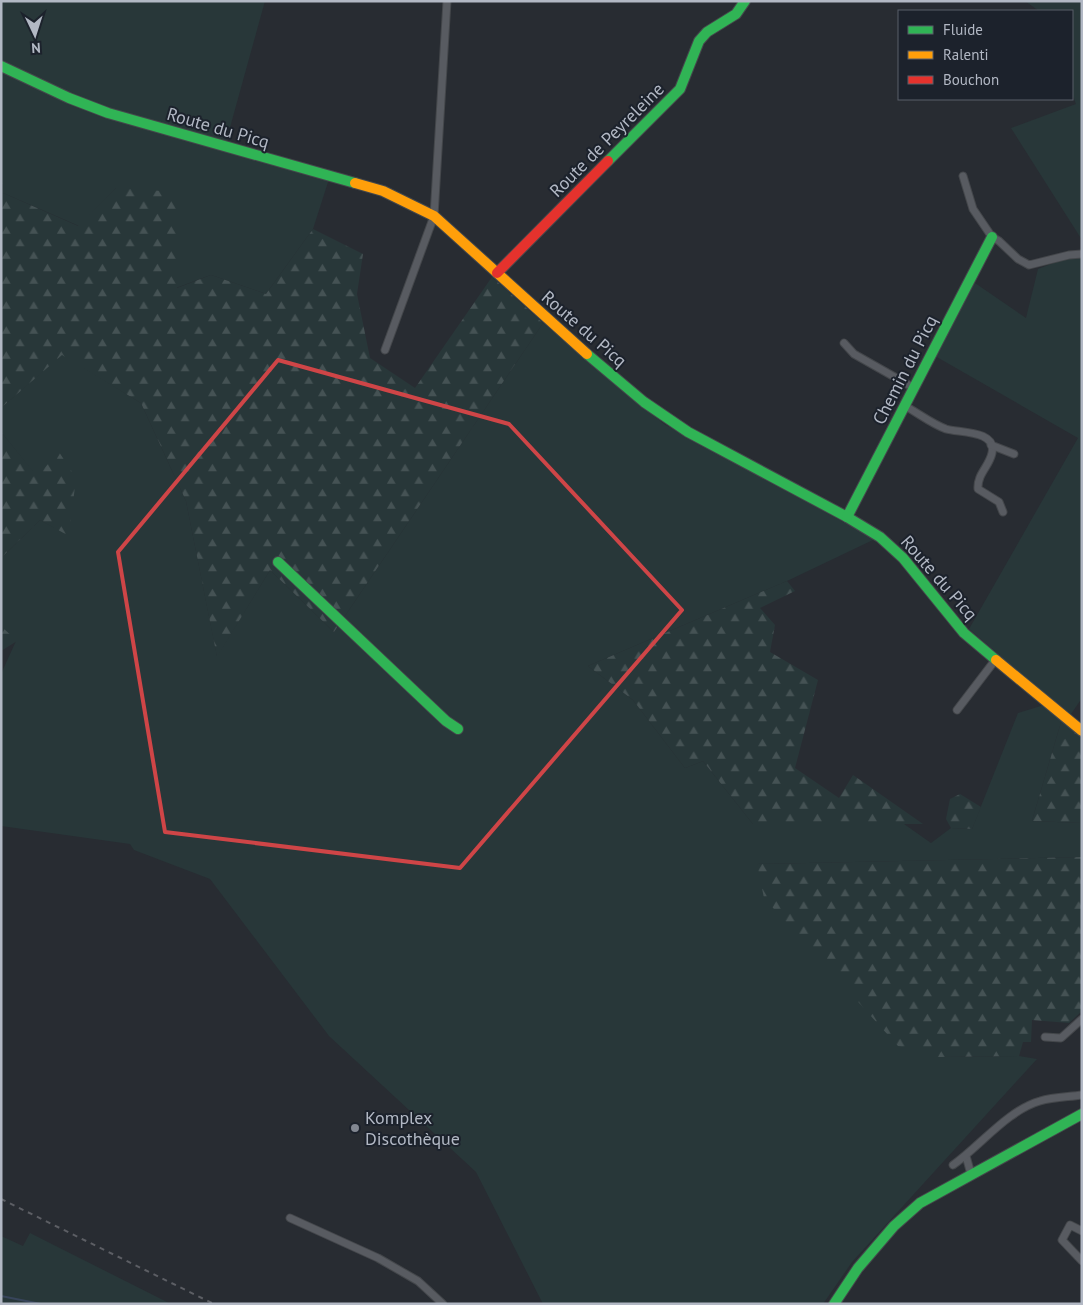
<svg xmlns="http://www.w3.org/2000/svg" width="1083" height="1305" viewBox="0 0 1083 1305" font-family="'PT Sans',sans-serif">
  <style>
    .grass { fill: #283739 }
    .forest { fill: url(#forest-firs) }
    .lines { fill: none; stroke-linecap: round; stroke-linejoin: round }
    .stream { stroke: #38455b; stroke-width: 2 }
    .street-casing { stroke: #44474b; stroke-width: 9 }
    .fast-casing { stroke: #44474b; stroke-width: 12 }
    .slow-casing { stroke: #44474b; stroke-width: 12 }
    .jam-casing { stroke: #44474b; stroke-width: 12 }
    .street { stroke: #585b61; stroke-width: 7 }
    .fast { stroke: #30b455; stroke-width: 10 }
    .slow { stroke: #ff9f0a; stroke-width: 10 }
    .jam { stroke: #e5322d; stroke-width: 10 }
    .rail { stroke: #5c5e64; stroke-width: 2; stroke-dasharray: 5 5; stroke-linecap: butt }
    .marked { fill: none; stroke: #cf4547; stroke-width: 4; stroke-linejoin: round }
    .poi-dot { fill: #828791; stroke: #1c222c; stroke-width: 2 }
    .labels { text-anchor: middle; stroke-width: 4; stroke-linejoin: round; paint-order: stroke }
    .street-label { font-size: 18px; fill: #b2b8c4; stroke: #1c222c }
    .poi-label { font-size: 18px; fill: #b2b8c4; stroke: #1c222c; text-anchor: start }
  </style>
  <defs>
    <pattern id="forest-firs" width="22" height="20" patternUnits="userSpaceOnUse" patternTransform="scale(1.25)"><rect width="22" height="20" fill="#283739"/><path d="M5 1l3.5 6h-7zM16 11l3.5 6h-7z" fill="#455254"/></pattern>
  </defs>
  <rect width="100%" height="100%" fill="#282c32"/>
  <!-- grass -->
  <g class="grass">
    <path d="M 1,1 L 265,1 L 226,142 L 329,179 L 313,229 L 266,294 L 211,275 L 176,288 L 116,188 L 79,226 L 3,193 L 1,170 Z"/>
    <path d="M 1025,1 L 1082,1 L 1082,240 L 1011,128 L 1076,104 L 1072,93 L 1072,11 L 1039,11 Z"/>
    <path d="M 1082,252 L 1082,698 L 1071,714 L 1050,699 L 969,629 L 1078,438 L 928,352 L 935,338 L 975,283 L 1026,318 L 1038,269 Z"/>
    <path d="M 543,323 L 664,424 L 875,539 L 787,581 L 588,666 L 633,700 L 685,768 L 703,761 L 753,824 L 904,824 L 931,843 L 951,828 L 972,829 L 1018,713 L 1044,705 L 1062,719 L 1032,821 L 1082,823 L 1082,857 L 757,864 L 939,1057 L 1019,1056 L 1037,1059 L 852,1262 L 823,1304 L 543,1304 L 476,1172 L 329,1036 L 210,879 L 134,850 L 130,844 L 1,826 L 1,674 L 16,641 L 1,626 L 1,558 L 40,520 L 69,535 L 37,477 L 1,432 L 1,408 L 62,354 L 141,403 L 186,501 L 217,656 L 270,570 L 334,632 Z"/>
    <path d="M 30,1233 L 171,1304 L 1,1304 L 1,1236 L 23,1246 Z"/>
  </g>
  <!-- forest -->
  <g class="forest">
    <path d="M 1,170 L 3,193 L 78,226 L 116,188 L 178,192 L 177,288 L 211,275 L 266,294 L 313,229 L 363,254 L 357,294 L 370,358 L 415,388 L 492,277 L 543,323 L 334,632 L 270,570 L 217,657 L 186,501 L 141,403 L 62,355 L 1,408 Z"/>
    <path d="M 1,432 L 37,476 L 59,452 L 76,478 L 69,536 L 40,520 L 1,558 Z"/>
    <path d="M 787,581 L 795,591 L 760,608 L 775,625 L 770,652 L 818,680 L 795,768 L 839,798 L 853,775 L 923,824 L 753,824 L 703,761 L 685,768 L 633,700 L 588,666 Z"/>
    <path d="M 1,626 L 17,641 L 1,651 Z"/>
    <path d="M 1062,719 L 1082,738 L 1082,823 L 1032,821 Z"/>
    <path d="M 960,794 L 981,807 L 972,829 L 951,828 L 946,819 L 950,799 Z"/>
    <path d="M 1082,857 L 1082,1011 L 1069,1023 L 1032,1020 L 1031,1042 L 1023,1042 L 1019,1056 L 939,1057 L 898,1046 L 764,898 L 757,864 Z"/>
  </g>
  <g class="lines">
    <!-- stream -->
    <path class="stream" d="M 1,1296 L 41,1304"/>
    <!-- street casing -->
    <g class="street-casing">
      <g id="street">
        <path d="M 963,176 L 973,209 L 992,237 L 999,241 L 1018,259 L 1029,265 L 1069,255 L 1082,254"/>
        <path d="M 844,343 L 854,354 L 914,388"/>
        <path d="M 385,350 L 434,216 L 447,1"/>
        <path d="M 905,406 C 918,413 932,424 946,429 C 959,433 997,430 992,453 C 989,467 977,474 978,489 L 999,502 L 1003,512"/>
        <path d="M 991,445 L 1014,454"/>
        <path d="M 957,710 L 996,659"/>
        <path d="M 1045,1037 L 1061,1038 L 1082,1019"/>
        <path d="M 966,1156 L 971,1174"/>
        <path d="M 953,1165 C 980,1146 1008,1110 1040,1101 C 1053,1097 1068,1097 1082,1095"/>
        <path d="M 290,1218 L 378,1258 L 418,1281 L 443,1304"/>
        <path d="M 1082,1231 L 1070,1225 L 1062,1240 L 1082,1261"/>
      </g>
    </g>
    <!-- fast casing -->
    <g class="fast-casing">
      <g id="fast">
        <path d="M 1,66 L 69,98 L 108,113 L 355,183"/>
        <path d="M 608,161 L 680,89 L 699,41 L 707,32 L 736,14 L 745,1"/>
        <path d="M 587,354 L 644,402 L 688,432 L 847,517 L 880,537 L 903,558 L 964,633 L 996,660"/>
        <path d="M 847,517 L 992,237"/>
        <path d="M 278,562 L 446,721 L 458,729"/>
        <path d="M 834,1304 L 858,1268 L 894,1226 L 920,1203 L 1082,1114"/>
      </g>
    </g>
    <!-- slow casing -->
    <g class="slow-casing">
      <g id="slow">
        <path d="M 355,183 L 383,191 L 434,216 L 587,354"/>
        <path d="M 996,660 L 1082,731"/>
      </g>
    </g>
    <!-- jam casing -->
    <g class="jam-casing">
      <path id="jam" d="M 497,273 L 608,161"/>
    </g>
    <!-- street -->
    <use href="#street" class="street"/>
    <!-- fast -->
    <use href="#fast" class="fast"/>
    <!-- slow -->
    <use href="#slow" class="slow"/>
    <!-- jam -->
    <use href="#jam" class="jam"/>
    <!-- rail -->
    <path class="rail" d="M 1,1199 L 214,1304"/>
  </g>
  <!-- marked area -->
  <path class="marked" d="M 278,360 L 509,424 L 682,610 L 460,868 L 165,832 L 118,552 Z"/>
  <!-- markers -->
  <circle class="poi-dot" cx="355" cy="1128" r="5"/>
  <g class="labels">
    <!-- street labels -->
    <g class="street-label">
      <text transform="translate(218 128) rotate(16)" y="6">Route du Picq</text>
      <text transform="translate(607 140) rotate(-45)" y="6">Route de Peyreleine</text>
      <text transform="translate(584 329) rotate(41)" y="6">Route du Picq</text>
      <text transform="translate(905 370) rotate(-63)" y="6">Chemin du Picq</text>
      <text transform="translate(939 578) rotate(49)" y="6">Route du Picq</text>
    </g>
    <!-- poi labels -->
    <g class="poi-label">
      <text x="365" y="1124">Komplex<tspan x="365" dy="21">Discothèque</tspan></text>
    </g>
  </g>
  <!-- border -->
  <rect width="1083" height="1305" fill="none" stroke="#b2b8c4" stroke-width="5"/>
  <!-- legend -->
  <rect x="898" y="10" width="175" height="90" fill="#1c222c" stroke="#585e69"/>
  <rect x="908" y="26" width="25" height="8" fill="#30b455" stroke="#585e69"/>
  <text x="943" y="35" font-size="15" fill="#b2b8c4">Fluide</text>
  <rect x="908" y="51" width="25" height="8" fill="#ff9f0a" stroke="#585e69"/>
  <text x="943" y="60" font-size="15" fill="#b2b8c4">Ralenti</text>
  <rect x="908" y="76" width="25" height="8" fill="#e5322d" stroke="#585e69"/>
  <text x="943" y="85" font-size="15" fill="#b2b8c4">Bouchon</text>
  <!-- north arrow -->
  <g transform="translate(35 35) rotate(176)" stroke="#1c222c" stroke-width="4" paint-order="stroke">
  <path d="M0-4L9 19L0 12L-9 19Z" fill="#b2b8c4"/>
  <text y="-8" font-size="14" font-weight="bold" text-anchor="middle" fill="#b2b8c4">N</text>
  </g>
</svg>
